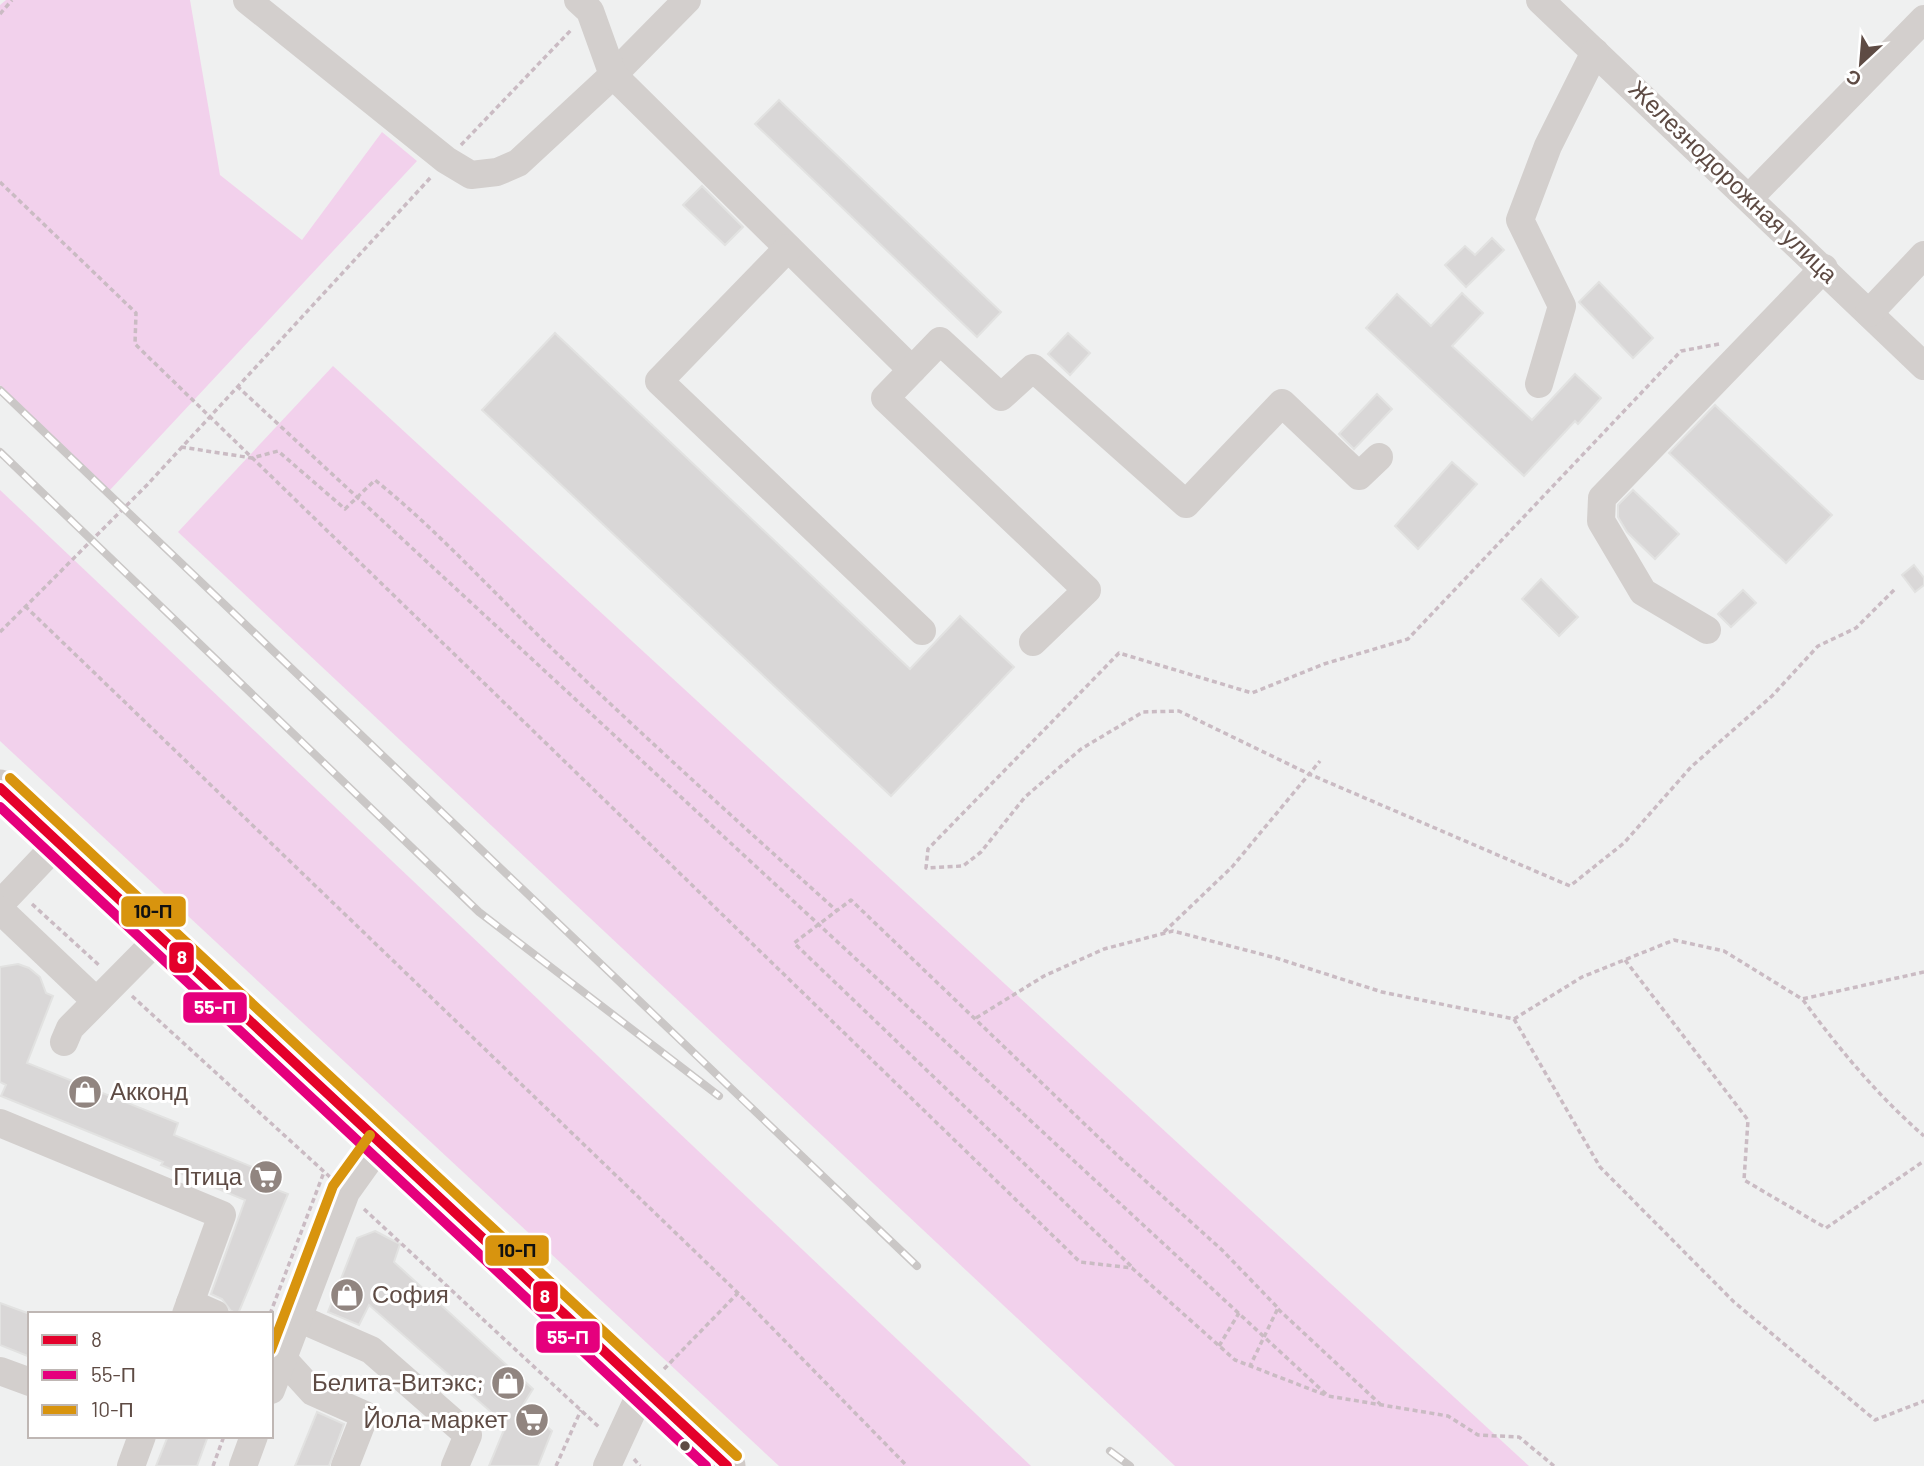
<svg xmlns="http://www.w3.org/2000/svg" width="1924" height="1466" viewBox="0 0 1924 1466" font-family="Barlow,sans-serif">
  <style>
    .green { fill: #f2d1ec }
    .building { fill: #d9d7d7; stroke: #e2e2e1; stroke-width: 2 }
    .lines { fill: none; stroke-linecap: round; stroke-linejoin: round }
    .path { stroke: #cabbc3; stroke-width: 3.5; stroke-dasharray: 5 3.5; stroke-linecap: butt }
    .minor { stroke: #d3cfcd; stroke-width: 28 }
    .major { stroke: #d0cac7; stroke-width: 37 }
    .rail-casing { stroke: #cac7c6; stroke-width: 8 }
    .rail { stroke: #fff; stroke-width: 5; stroke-dasharray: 16; stroke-linecap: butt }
    .bus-1-casing { stroke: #fff; stroke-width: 16 }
    .bus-2-casing { stroke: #fff; stroke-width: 16 }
    .bus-3-casing { stroke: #fff; stroke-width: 16 }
    .bus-1 { stroke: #e4002b; stroke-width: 10 }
    .bus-2 { stroke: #e5007d; stroke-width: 10 }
    .bus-3 { stroke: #d8940e; stroke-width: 10 }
    .bus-dot { fill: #5e4b44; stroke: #fff; stroke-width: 2.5 }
    .labels { text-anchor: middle; stroke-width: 6; stroke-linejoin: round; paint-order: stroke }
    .street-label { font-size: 24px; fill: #5e4b44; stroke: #fff }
    .poi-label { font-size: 24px; fill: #5e4b44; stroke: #fff; text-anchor: end }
    .line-badge { stroke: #fff; stroke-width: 2.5 }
    .badge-label { font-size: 19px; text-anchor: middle; font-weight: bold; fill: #fff }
    .pale-badge-label { font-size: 19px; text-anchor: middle; font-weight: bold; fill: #111 }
  </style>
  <rect width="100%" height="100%" fill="#eff0f0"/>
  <!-- green -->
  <g class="green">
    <path d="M 6,0 L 190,0 L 220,175 L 302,240 L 382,132 L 417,161 L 109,491 L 0,385 L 0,5 Z"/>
    <path d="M 333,366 L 1529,1466 L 1175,1466 L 178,532 Z"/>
    <path d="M 0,490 L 72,558 L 1031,1466 L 779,1466 L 0,741 Z"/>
  </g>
  <!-- building -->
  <g class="building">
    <path d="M 779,100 L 1001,312 L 977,337 L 755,124 Z"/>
    <path d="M 702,186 L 743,227 L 725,245 L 683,205 Z"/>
    <path d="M 1492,238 L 1504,250 L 1466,287 L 1445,265 L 1465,246 L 1475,255 Z"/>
    <path d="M 1599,282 L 1653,338 L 1633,358 L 1579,302 Z"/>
    <path d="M 1462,293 L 1483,313 L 1452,346 L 1532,420 L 1575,374 L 1601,398 L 1578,424 L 1575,421 L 1524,476 L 1366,328 L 1397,294 L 1431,326 Z"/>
    <path d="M 555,333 L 910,669 L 960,616 L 1014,667 L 891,796 L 482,410 Z"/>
    <path d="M 1068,333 L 1090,353 L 1070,375 L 1048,354 Z"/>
    <path d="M 1377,394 L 1392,409 L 1354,449 L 1339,434 Z"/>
    <path d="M 1715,405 L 1832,515 L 1786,563 L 1669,453 Z"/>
    <path d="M 1452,462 L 1477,484 L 1418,549 L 1395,526 Z"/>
    <path d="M 1633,490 L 1679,534 L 1655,559 L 1627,532 L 1618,517 L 1618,505 Z"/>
    <path d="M 1914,565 L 1924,578 L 1924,585 L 1915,592 L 1902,575 Z"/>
    <path d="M 1541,579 L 1578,617 L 1559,636 L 1522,599 Z"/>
    <path d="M 1743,590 L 1756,603 L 1731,627 L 1718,614 Z"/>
    <path d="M 18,964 L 29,968 L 40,977 L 46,993 L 53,996 L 27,1063 L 178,1123 L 174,1135 L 272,1175 L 267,1186 L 288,1194 L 238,1314 L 231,1311 L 222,1299 L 211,1294 L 245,1200 L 161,1165 L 163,1162 L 1,1096 L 6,1085 L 0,1082 L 0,967 Z"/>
    <path d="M 375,1231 L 400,1244 L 394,1262 L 533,1389 L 523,1405 L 552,1431 L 538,1466 L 489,1466 L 506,1425 L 369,1305 L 359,1325 L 328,1312 L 357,1238 Z"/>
    <path d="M 0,1303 L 30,1314 L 30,1357 L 0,1345 Z"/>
    <path d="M 317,1412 L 344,1424 L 329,1466 L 295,1466 Z"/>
    <path d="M 168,1436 L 208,1436 L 197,1466 L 156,1466 Z"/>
  </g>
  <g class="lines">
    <!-- path -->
    <g class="path">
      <path d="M 0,14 L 12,0"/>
      <path d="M 461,145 L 572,29"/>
      <path d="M 0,182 L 136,313 L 135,344 L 1080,1262 L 1132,1268 L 1235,1360 L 1328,1396"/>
      <path d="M 1719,344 L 1681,351 L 1408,639 L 1324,664 L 1252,693 L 1119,653 L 928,849 L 926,868 L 963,866 L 981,852 L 1025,797 L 1081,749 L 1143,712 L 1179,711 L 1309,774 L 1570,886 L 1624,843 L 1691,767 L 1772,696 L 1818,646 L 1856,628 L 1895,589"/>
      <path d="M 237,386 L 1328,1396 L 1448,1416 L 1478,1435 L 1519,1437 L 1554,1466"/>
      <path d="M 181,447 L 252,458 L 278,451 L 345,509 L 375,480 C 436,529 488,587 544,641 C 640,733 738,822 837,911"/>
      <path d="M 25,606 L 738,1293 L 907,1466"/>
      <path d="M 0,632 L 147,485 L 432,176"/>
      <path d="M 32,904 L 101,967"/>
      <path d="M 1164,932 L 1232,867 L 1320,761"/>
      <path d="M 1625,960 L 1748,1120 L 1744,1180 L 1826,1228 L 1924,1161"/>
      <path d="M 132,996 L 331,1178"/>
      <path d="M 1803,1000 C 1840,1050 1877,1095 1924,1136"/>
      <path d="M 976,1018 L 1044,976 L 1104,949 L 1173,931 L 1276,958 L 1382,992 L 1514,1019 L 1582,977 L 1674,940 L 1724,951 L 1802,999 L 1924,972"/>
      <path d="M 1514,1019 L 1600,1167 L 1734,1302 L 1875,1420 L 1924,1401"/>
      <path d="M 364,1209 L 600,1428"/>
      <path d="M 1131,1266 L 794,943 L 851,900 L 1119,1157 L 1222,1250 L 1278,1308 L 1250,1366"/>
      <path d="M 1278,1309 L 1380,1404"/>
      <path d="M 270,1314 L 324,1172"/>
      <path d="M 1219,1346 L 1239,1313"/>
      <path d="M 664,1369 L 738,1293"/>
      <path d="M 634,1459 L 640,1466"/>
      <path d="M 213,1466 L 224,1436"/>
      <path d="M 556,1466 L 581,1410"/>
    </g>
    <!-- minor -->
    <g class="minor">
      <path d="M 247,0 L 446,160 L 471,175 L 497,172 L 518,163 L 613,75 L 687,0"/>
      <path d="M 578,0 L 590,11 L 613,75 L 912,370"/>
      <path d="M 1540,0 L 1924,366"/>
      <path d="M 1750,197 L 1924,19"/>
      <path d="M 788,248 L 659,381 L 922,631"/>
      <path d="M 1869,313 L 1924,255"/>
      <path d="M 1539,384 L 1562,306 L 1520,220 L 1548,146 L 1595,52"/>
      <path d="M 1707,630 L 1643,592 L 1601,521 L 1602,498 L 1824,268"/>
      <path d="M 1033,642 L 1087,590 L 885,398 L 940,341 L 1001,397 L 1033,368 L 1186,504 L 1282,403 L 1359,476 L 1379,457"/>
      <path d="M 0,904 L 58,843"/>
      <path d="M 0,910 L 96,1001"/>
      <path d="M 64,1042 L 70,1028 L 160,937"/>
      <path d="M 0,1123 L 222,1215 L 186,1314"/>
      <path d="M 190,1303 L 215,1314"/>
      <path d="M 298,1318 L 371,1350 L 468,1435 L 455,1466"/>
      <path d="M 283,1359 L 313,1392 L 365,1415 L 345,1466"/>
      <path d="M 0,1371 L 30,1382"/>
      <path d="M 271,1390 L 346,1192 L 381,1143"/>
      <path d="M 131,1466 L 142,1436"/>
      <path d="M 243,1466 L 254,1436"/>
      <path d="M 607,1466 L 643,1388"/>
    </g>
    <!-- major -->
    <path class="major" d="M 0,788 L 727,1466"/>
    <!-- rail casing -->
    <g class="rail-casing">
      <g id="rail">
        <path d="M 0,390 L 917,1266"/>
        <path d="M 0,452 L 479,912 L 719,1096"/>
        <path d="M 1110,1451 L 1130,1466"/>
      </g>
    </g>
    <!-- rail -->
    <use href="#rail" class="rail"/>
    <!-- bus-1 casing -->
    <g class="bus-1-casing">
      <path id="bus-1" d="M 0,788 L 727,1466"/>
    </g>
    <!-- bus-2 casing -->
    <g class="bus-2-casing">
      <path id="bus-2" d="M 0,807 L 706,1466"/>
    </g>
    <!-- bus-3 casing -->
    <g class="bus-3-casing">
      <g id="bus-3">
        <path d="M 10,778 L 737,1456"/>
        <path d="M 271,1350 L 333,1186 L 370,1135"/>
      </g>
    </g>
    <!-- bus-1 -->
    <use href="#bus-1" class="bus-1"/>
    <!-- bus-2 -->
    <use href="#bus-2" class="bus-2"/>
    <!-- bus-3 -->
    <use href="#bus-3" class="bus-3"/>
  </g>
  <!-- icons -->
  <defs>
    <g id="shop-disc" transform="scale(1.75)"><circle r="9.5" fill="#918580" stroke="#fff"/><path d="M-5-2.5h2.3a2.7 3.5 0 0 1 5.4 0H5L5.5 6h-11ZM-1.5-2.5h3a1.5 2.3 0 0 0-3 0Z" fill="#fff"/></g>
    <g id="supermarket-disc" transform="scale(1.75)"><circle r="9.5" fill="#918580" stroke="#fff"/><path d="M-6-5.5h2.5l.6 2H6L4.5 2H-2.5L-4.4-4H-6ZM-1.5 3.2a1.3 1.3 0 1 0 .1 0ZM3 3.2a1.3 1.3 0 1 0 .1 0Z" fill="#fff"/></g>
  </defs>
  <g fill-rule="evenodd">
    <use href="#shop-disc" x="85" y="1092"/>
    <use href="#supermarket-disc" x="266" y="1177"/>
    <use href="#shop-disc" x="347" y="1295"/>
    <use href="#shop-disc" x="508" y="1383"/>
    <use href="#supermarket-disc" x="532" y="1420"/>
  </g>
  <!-- markers -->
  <circle class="bus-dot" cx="685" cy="1446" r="6"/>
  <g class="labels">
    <!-- street labels -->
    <g class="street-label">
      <text transform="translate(1733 182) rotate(44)" y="8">Железнодорожная улица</text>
    </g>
    <!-- poi labels -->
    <g class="poi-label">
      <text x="110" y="1100" text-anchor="start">Акконд</text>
      <text x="242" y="1185">Птица</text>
      <text x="372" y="1303" text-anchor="start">София</text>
      <text x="484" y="1391">Белита-Витэкс;</text>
      <text x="508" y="1428">Йола-маркет</text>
    </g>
  </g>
  <g class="line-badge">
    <rect x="120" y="895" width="67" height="33" rx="7" fill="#d8940e"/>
    <rect x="168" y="941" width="27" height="33" rx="7" fill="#e4002b"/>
    <rect x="182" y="991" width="66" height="33" rx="7" fill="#e5007d"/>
    <rect x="484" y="1234" width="66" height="33" rx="7" fill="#d8940e"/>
    <rect x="532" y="1280" width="27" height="33" rx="7" fill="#e4002b"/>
    <rect x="535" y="1320" width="66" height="34" rx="7" fill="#e5007d"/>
  </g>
  <g class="badge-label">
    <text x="182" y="964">8</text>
    <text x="215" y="1014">55-П</text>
    <text x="545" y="1303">8</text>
    <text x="568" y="1344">55-П</text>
  </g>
  <g class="pale-badge-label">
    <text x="153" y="918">10-П</text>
    <text x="517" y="1257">10-П</text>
  </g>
  <!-- legend -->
  <rect x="28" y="1312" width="245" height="126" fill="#ffffff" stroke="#bfb7b4" stroke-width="2"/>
  <rect x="42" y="1335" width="35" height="10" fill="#e4002b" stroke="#bfb7b4" stroke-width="2"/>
  <text x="91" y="1347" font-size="21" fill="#5e4b44">8</text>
  <rect x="42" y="1370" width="35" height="10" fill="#e5007d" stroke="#bfb7b4" stroke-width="2"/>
  <text x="91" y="1382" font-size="21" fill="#5e4b44">55-П</text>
  <rect x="42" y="1405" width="35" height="10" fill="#d8940e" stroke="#bfb7b4" stroke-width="2"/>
  <text x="91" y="1417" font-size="21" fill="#5e4b44">10-П</text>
  <!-- north arrow -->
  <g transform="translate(1861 63) rotate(206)" stroke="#ffffff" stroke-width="5" paint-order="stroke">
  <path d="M0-5L12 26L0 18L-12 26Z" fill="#5e4b44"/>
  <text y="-10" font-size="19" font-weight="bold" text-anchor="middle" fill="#5e4b44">С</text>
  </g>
</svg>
